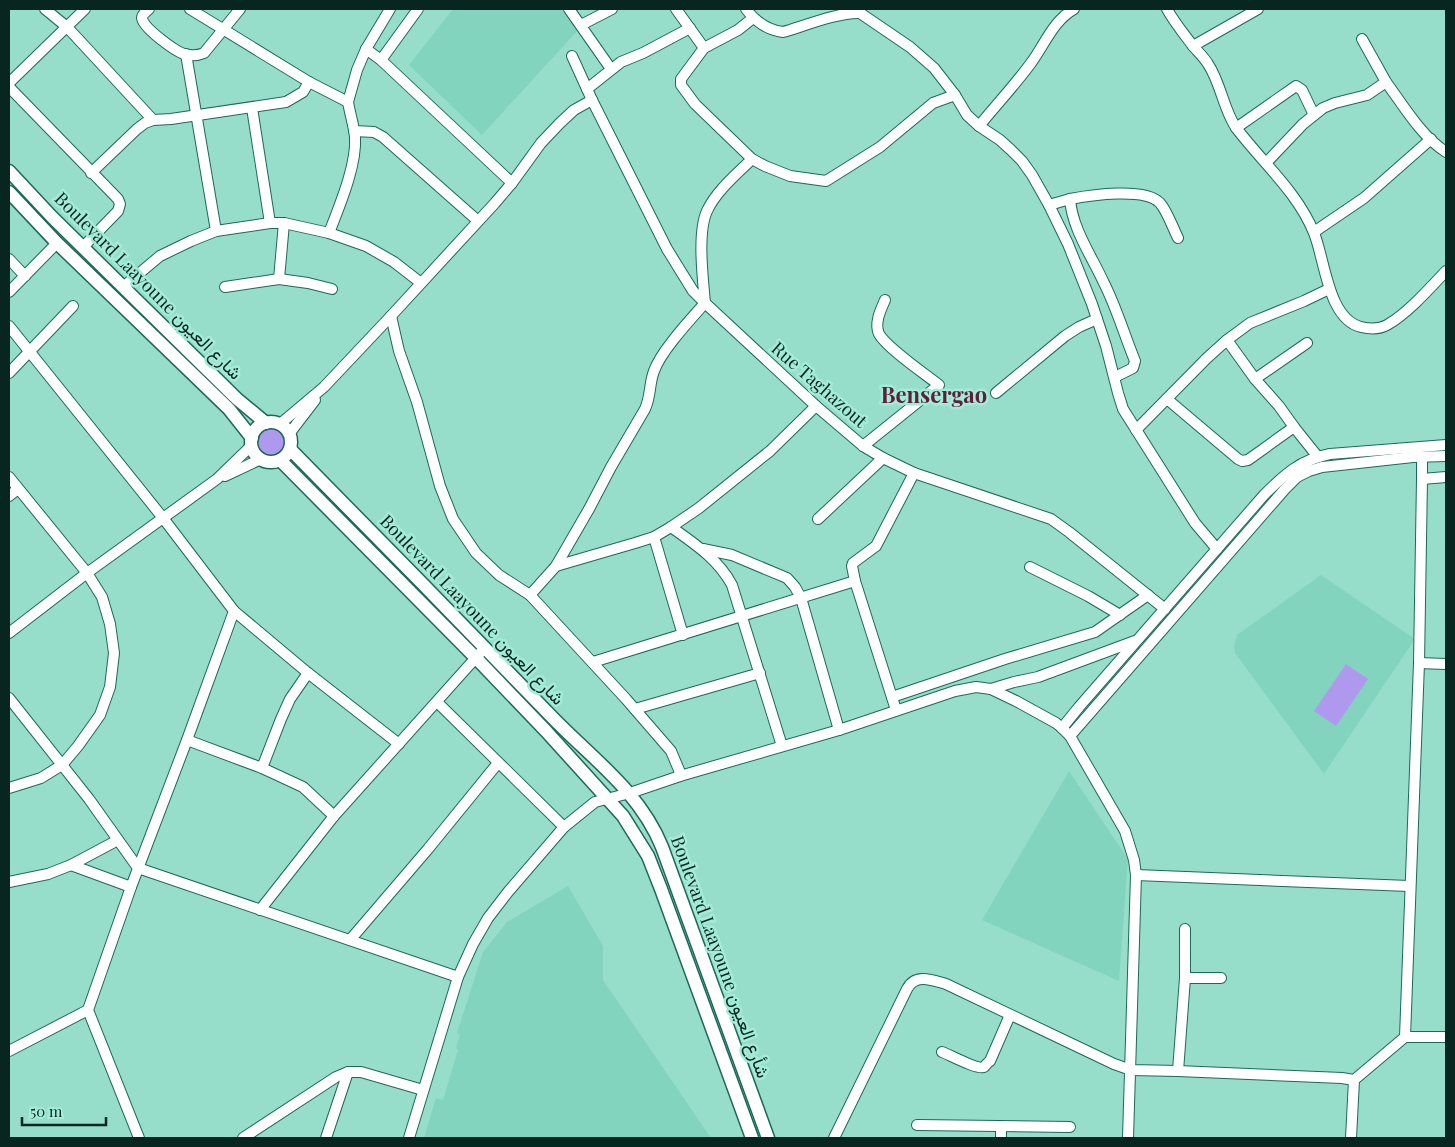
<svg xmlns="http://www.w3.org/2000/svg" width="1455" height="1147" viewBox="0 0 1455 1147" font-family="'Playfair Display',Vazirmatn,serif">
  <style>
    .built { fill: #82d4be }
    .green { fill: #af99ef }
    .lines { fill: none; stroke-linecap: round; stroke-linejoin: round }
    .minor-casing { stroke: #1d6958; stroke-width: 12 }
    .tertiary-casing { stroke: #1d6958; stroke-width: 15 }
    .minor { stroke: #fff; stroke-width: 10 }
    .tertiary { stroke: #fff; stroke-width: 12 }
    .labels { text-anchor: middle; stroke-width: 5; stroke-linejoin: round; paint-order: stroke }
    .street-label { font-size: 18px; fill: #07261f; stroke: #a3ecd7 }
    .district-label { font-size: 22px; font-weight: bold; fill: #5f1e3c; stroke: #a3ecd7 }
  </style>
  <rect width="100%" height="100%" fill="#96deca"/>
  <!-- built -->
  <g class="built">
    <path d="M 453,9 L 566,9 L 580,28 L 482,135 L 409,65 Z"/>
    <path d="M 1321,575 L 1415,639 L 1324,774 L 1235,653 L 1234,646 L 1237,635 Z"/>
    <path d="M 1069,771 L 1128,859 L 1119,981 L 982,920 Z"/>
    <path d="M 568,886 L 603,946 L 603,980 L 711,1138 L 424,1138 L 436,1098 L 443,1100 L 458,1050 L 456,1048 L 460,1035 L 457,1033 L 483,952 L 507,922 Z"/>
  </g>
  <!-- green -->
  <g class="green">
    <circle cx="272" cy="443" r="17"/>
    <path d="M 1346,664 L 1368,679 L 1336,726 L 1314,711 Z"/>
  </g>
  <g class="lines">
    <!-- minor casing -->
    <g class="minor-casing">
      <g id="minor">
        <path d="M 45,9 L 67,27 L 153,120"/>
        <path d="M 149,9 C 146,12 142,14 142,18 C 143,28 175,51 184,54 C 191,56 197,56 204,53 L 240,9"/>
        <path d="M 190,9 L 309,82 L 348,102 L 357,70 L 366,49 L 390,9"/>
        <path d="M 569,9 L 611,69"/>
        <path d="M 676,9 L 704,48"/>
        <path d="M 746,9 C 755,21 767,30 783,32 C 804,26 839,12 860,13 L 910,47 L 934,68 L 955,95 L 967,115 L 979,126 L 1000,140 L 1011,150 L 1022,161 L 1032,175 L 1049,205 L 1068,244 L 1092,304 L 1106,346 L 1118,393 L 1123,409 L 1195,523 L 1217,549"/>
        <path d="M 1167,9 C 1174,22 1184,34 1193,46 C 1198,52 1204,57 1208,64 C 1221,83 1224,112 1237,129 C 1263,163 1298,193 1314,233 C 1325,260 1328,319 1361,327 C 1370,329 1380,329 1387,325 C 1407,314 1430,288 1446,271"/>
        <path d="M 753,18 L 738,30 L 704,48 L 684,75 L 681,79 L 681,85 L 695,104 L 752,159 L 765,166 L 790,176 L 826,181 L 880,147 L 933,103 L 955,95"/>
        <path d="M 581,25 L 612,9"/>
        <path d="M 1193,46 L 1258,9"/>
        <path d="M 366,49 L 381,60 L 512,183"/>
        <path d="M 186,54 L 216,231"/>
        <path d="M 572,56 L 592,100 L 667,249 L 693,291 L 705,303 L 816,406 L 863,446 L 883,458 L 914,473 L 1051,519 L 1069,532 L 1165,609"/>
        <path d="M 381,60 L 418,9"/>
        <path d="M 1386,82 C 1403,105 1421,136 1446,152"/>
        <path d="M 9,83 L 85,9"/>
        <path d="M 9,87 L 118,199 L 120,204 L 118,211 L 83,247"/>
        <path d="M 587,89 L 621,62 L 643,53 L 690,28"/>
        <path d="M 252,108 L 270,223"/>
        <path d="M 979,126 C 996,105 1015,85 1031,63 C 1045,44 1053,21 1074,9"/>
        <path d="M 1236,128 L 1296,86 L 1302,90 L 1314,115"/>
        <path d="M 354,131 L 374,132 L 383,137 L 478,221"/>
        <path d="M 1266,163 L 1303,124 L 1323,108 L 1335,103 L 1367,95 L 1386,82 L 1362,39"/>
        <path d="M 91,173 L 137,129 L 145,123 L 153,120 L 171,119 L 286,102 L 303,92 L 309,82"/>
        <path d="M 1049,205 L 1070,199"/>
        <path d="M 1314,232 L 1364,198 L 1431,139"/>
        <path d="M 329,233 C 339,207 357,165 355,137 C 354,126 350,114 348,102"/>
        <path d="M 9,259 L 25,276"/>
        <path d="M 279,279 L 284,223"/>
        <path d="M 123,287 L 160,256 L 191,241 L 216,231 L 270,223 L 284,223 L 329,233 L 366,246 L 394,262 L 421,283"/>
        <path d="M 225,287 L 279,279 L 308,283 L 332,289"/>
        <path d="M 9,292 L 57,243"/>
        <path d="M 391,316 L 399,351 L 417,402 L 440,486 L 453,519 L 476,553 L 499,575 L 530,595 L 626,699 L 671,751 L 679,770 L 680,776"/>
        <path d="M 9,326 L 163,518 L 234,611 L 308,673 L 399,744"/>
        <path d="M 1227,340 L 1255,379 L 1279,406 L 1294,427 L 1318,457"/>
        <path d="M 9,373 L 73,306"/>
        <path d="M 1115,377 L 1133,368 L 1135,361 C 1124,334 1116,306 1103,281 C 1091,255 1072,228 1070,199 C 1091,195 1145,187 1160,203 C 1167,211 1173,228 1178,238"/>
        <path d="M 1255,379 L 1307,343"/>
        <path d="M 996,393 L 1065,336 L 1079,327 L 1097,319"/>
        <path d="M 1167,399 L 1238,459 L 1242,461 L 1248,460 L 1294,427"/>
        <path d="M 280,424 L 324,387 L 391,316 L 495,203 L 512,183 L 541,143 L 560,123 L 574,110 L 592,100"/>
        <path d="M 1136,430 L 1207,358 L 1227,340 L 1250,323 L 1304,301 L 1329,289"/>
        <path d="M 289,434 L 315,400"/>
        <path d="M 863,446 L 939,385 C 925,374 887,348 879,334 C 874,323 881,309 885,300"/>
        <path d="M 1422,457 L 1422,479"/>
        <path d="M 225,476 L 261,459"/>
        <path d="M 9,477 L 87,573 L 102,597 L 110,624 L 114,653 L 110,687 L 100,715 L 78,746 L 62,765 L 41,778 L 9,788"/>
        <path d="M 9,496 L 18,489"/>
        <path d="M 818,519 L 883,458"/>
        <path d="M 671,527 C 695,544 718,559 732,585 L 782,746"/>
        <path d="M 654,537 L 683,635"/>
        <path d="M 703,549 L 732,555 L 787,578 L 795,587 L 801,598 L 839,730"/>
        <path d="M 556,566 L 589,509 L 611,467 L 645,409 C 651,396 649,384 654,371 C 661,351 690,320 705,303 C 703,280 697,232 707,211 C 716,191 737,174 752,159"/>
        <path d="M 1030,567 L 1088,596 L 1120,615"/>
        <path d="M 855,581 L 852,566 L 853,563 L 876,546 L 914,473"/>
        <path d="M 530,595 L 556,566 L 635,543 L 654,537 L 671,527 L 699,508 L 770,451 L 816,406"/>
        <path d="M 9,633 L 87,573 L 217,479 L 252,445"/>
        <path d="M 593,662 L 855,581 L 896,710"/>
        <path d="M 1419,663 L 1446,664"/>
        <path d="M 991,689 L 1014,682 L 1038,677 L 1135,641"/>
        <path d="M 892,697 L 1005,659 L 1095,632 L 1148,595"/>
        <path d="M 9,698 L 89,799 L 138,868 L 458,977"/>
        <path d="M 437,702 L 564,827"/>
        <path d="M 635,709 L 760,673"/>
        <path d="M 1062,728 L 1079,707 L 1264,495 C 1285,474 1300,460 1330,454 L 1446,445"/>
        <path d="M 1070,736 L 1285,489 L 1297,477 L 1309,471 L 1322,467 L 1413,457 L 1446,456"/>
        <path d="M 187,740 L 262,768 L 303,787 L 334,816"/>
        <path d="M 262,768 L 281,719 L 290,699 L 308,673"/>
        <path d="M 71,865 L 131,887"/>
        <path d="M 1136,875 L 1409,886"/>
        <path d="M 9,882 L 48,874 L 71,865 L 118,840"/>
        <path d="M 260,910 L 334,816 L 481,652"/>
        <path d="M 350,940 L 428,849 L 498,763"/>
        <path d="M 1185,978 L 1221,978"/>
        <path d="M 1405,1037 L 1419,663 L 1422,479 L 1446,477"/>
        <path d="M 9,1051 L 88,1010"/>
        <path d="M 942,1052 C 950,1055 978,1070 984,1067 C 985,1066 989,1061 990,1061 L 1010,1015"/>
        <path d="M 1178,1071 L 1185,978 L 1185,929"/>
        <path d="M 917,1125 L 1070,1127"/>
        <path d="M 139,1138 L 88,1010 L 131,887 L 187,740 L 234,611"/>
        <path d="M 243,1138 L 336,1077 L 348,1072 L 361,1072 L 423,1090"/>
        <path d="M 326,1138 L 348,1072"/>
        <path d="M 409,1138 L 458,977 L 473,944 L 488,918 L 508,892 L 564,827 L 595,802 L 630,793 L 680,776 L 839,730 L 955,691 L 976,687 L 991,689 L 1016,701 L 1056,723 L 1062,728 L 1070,736 L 1125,831 L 1134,860 L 1136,875 L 1128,1138"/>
        <path d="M 834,1138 L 907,989 C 915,973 932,980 946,984 L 1114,1064 L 1131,1070 L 1178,1071 L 1342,1078 L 1354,1080 L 1405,1037 L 1446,1037"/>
        <path d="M 1001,1138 L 1001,1126"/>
        <path d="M 1351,1138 L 1354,1080"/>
      </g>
    </g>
    <!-- tertiary casing -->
    <g class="tertiary-casing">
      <g id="tertiary">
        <path d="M 9,171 L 52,217 L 237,399 L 266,423"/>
        <path d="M 9,192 L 57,243 L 229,409 L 252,438"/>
        <circle cx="271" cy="442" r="20"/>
        <path d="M 290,449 C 377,537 464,626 550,715 C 591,758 639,790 662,847 L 768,1138"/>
        <path d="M 280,460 L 476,658 L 546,731 L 623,816 L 648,856 L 661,889 L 752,1138"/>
      </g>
    </g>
    <!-- minor -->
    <use href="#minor" class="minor"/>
    <!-- tertiary -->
    <use href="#tertiary" class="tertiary"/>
  </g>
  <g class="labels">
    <!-- street labels -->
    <g class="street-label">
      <text transform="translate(148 286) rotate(45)" y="6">Boulevard Laayoune شارع العيون</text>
      <text transform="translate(819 385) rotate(41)" y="6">Rue Taghazout</text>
      <text transform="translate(472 610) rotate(46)" y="6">Boulevard Laayoune شارع العيون</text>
      <text transform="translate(720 957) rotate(70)" y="6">Boulevard Laayoune شأرع العيون</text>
    </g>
    <!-- district labels -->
    <g class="district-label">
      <text x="934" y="403">Bensergao</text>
    </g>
  </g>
  <!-- border -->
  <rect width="1455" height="1147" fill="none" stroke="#07261f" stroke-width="20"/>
  <!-- scale -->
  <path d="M22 1117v8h84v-8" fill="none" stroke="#07261f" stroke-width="2.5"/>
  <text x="30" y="1117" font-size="15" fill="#07261f" stroke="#a3ecd7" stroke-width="4" paint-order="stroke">50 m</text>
</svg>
